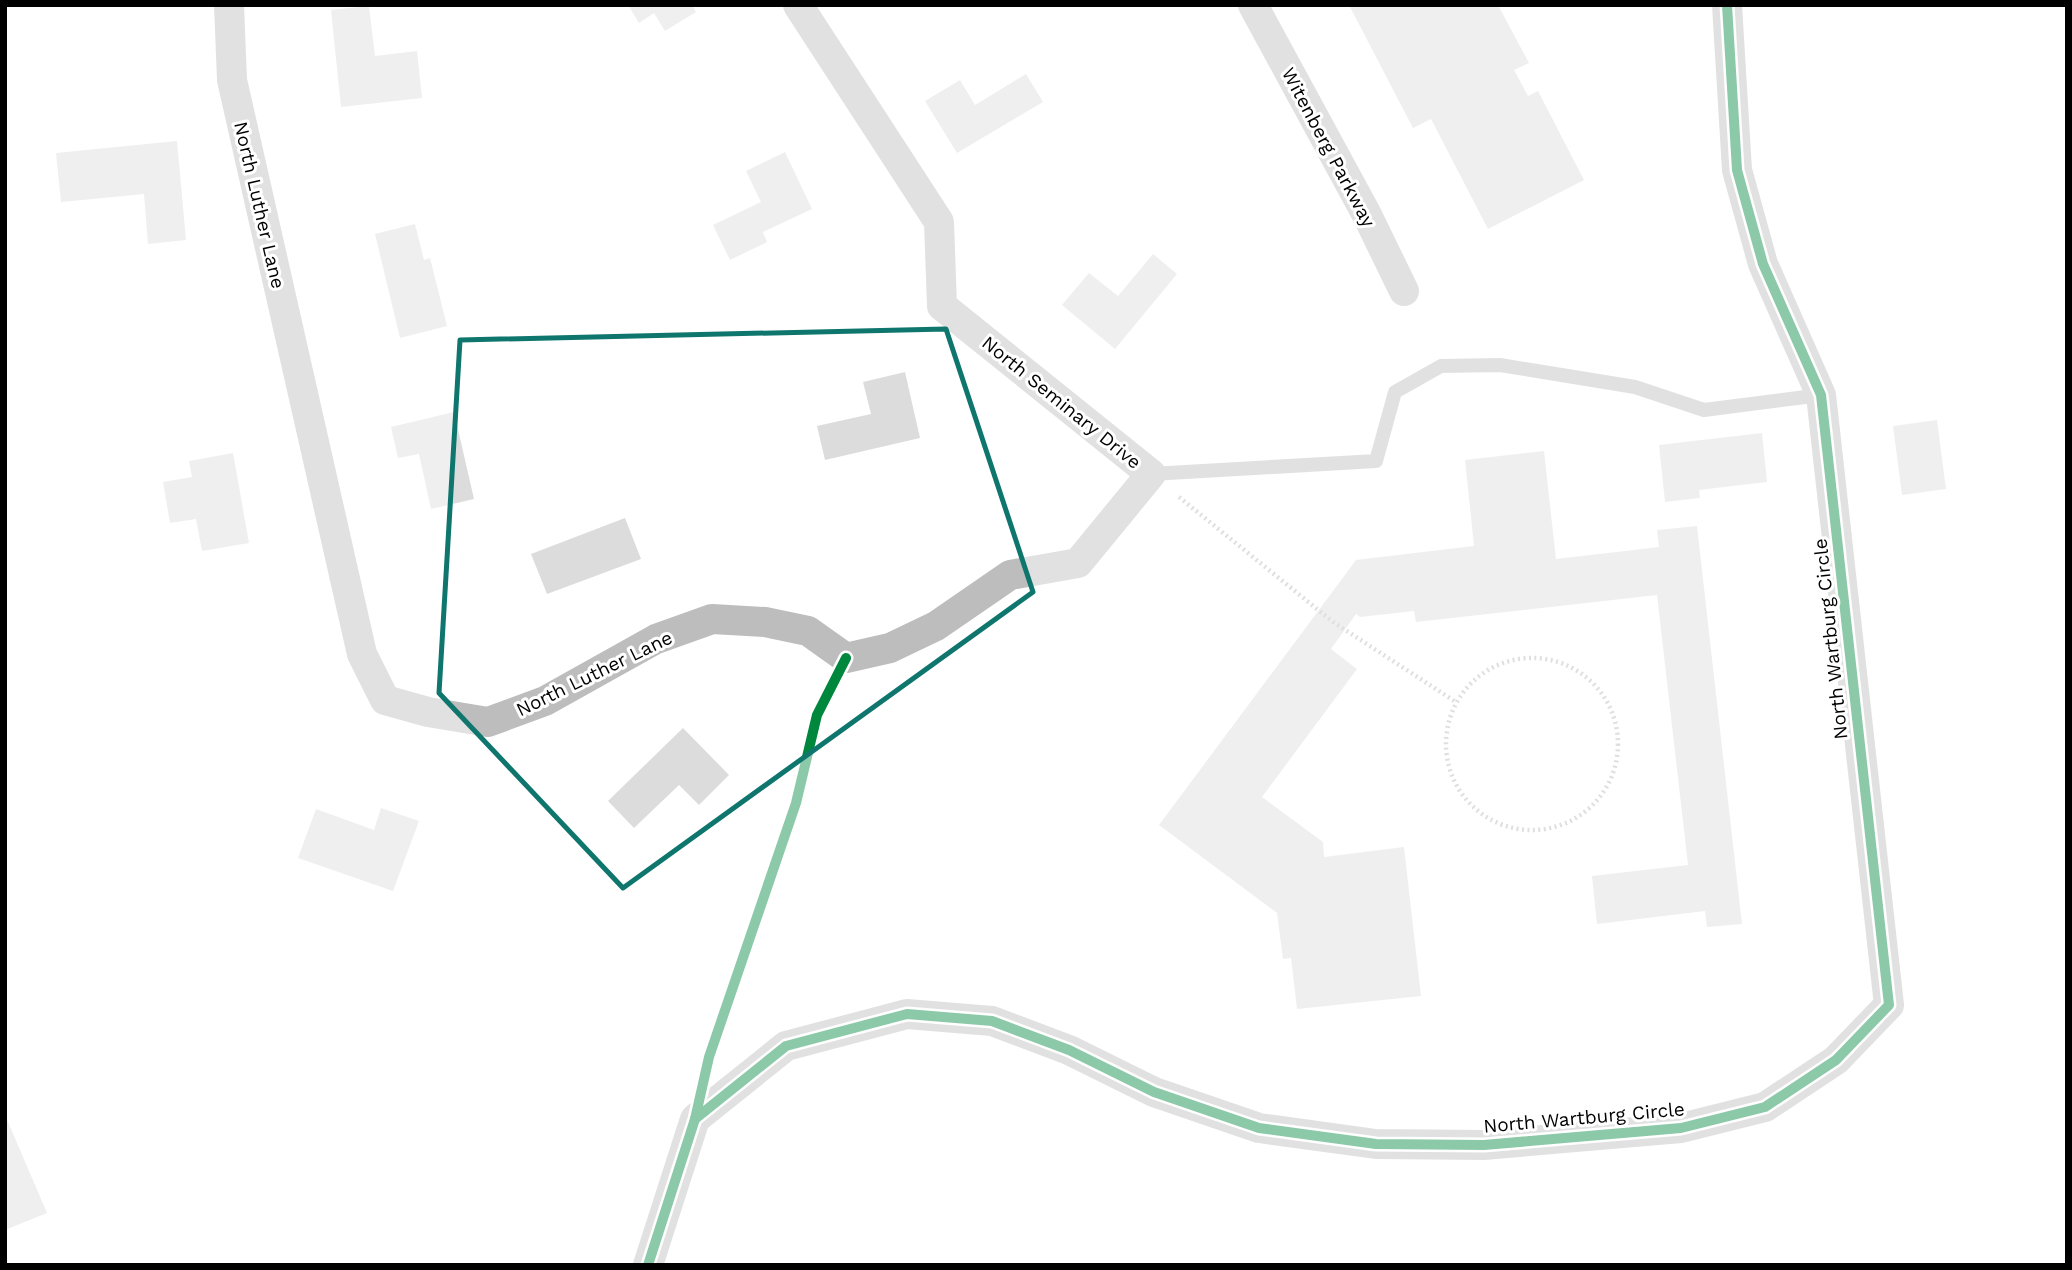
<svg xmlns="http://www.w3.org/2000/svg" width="2072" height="1270" viewBox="0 0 2072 1270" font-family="'Work Sans',sans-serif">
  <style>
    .building { fill: #dcdcdc }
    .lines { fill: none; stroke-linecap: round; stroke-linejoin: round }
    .path { stroke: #b8b8b8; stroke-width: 4.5; stroke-dasharray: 2 3.5; stroke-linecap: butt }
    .lane { stroke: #bdbdbd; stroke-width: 14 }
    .street { stroke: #bdbdbd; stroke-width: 30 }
    .cycleway-casing { stroke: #fff; stroke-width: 15 }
    .cycleway { stroke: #00873e; stroke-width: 10 }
    .marked { fill: none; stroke: #0f766e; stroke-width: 5; stroke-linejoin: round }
    .labels { text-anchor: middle; stroke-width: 6; stroke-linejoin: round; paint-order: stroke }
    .street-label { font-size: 19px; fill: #000; stroke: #fff }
  </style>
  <rect width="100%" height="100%" fill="#fff"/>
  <!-- building -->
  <g class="building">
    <path d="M 628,5 L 692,5 L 696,12 L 665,31 L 654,13 L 639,23 Z"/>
    <path d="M 1349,5 L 1498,5 L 1529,63 L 1514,70 L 1528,96 L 1538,91 L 1584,180 L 1488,229 L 1431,119 L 1413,128 Z"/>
    <path d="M 369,6 L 375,56 L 417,51 L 422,98 L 341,107 L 331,10 Z"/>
    <path d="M 1026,74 L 1043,102 L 957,153 L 925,101 L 960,80 L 975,105 Z"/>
    <path d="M 177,141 L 186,240 L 148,244 L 144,194 L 61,202 L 56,153 Z"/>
    <path d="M 785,152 L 812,209 L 763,232 L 767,242 L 730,260 L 713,225 L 761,202 L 746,171 Z"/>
    <path d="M 415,224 L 424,260 L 430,258 L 447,326 L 400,338 L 375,234 Z"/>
    <path d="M 1153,254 L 1177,274 L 1115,349 L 1062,305 L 1089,273 L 1118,296 Z"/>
    <path d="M 905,372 L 920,438 L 825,460 L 817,426 L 871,414 L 863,382 Z"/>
    <path d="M 454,412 L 474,499 L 431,509 L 419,454 L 398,458 L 391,427 Z"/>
    <path d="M 1937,420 L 1946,489 L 1902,495 L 1893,426 Z"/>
    <path d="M 1762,433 L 1767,482 L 1699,490 L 1700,498 L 1665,502 L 1659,445 Z"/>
    <path d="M 1544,451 L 1556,559 L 1659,547 L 1657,530 L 1697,526 L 1742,924 L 1707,927 L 1705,911 L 1597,924 L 1592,876 L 1688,865 L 1657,595 L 1416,622 L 1414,611 L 1360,617 L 1356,614 L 1331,649 L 1357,669 L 1262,797 L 1323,842 L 1324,857 L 1404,847 L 1421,996 L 1297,1009 L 1291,958 L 1283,959 L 1277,913 L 1159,825 L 1356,560 L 1474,546 L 1465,460 Z"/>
    <path d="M 233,453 L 249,543 L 202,551 L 196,519 L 170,523 L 163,482 L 192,477 L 189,461 Z"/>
    <path d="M 625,518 L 641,559 L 547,594 L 531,554 Z"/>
    <path d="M 683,728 L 729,775 L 699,805 L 679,785 L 634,828 L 608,801 Z"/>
    <path d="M 381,808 L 419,821 L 393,891 L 298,858 L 316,809 L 374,830 Z"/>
    <path d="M 5,1115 L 47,1213 L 5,1230 Z"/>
  </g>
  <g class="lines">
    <!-- path -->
    <g class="path">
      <path d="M 1179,497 L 1333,622 L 1456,702"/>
      <circle cx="1532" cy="744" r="86"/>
    </g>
    <!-- lane -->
    <path class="lane" d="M 1151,474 L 1376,461 L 1395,392 L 1441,366 L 1500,365 L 1635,387 L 1704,410 L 1821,395"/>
    <!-- street -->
    <g class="street">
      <path d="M 229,5 L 232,80 L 362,654 L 385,700 L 428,712 L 488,722 L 545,701 L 656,639 L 712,619 L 765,622 L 808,631 L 846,658 L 890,648 L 936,626 L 1010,575 L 1078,563 L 1151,474 L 942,306 L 939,222 L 798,5"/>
      <path d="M 1253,5 L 1367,215 L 1404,291"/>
      <path d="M 648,1265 L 695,1119 L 786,1046 L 907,1014 L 992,1021 L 1069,1050 L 1154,1092 L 1259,1128 L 1376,1144 L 1484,1145 L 1681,1128 L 1765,1107 L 1836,1060 L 1889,1005 L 1821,395 L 1763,264 L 1737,170 L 1727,5"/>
    </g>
    <!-- cycleway casing -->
    <g class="cycleway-casing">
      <g id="cycleway">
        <path d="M 695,1119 L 786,1046 L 907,1014 L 992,1021 L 1069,1050 L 1154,1092 L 1259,1128 L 1376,1144 L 1484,1145 L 1681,1128 L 1765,1107 L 1836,1060 L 1889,1005 L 1821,395 L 1763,264 L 1737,170 L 1727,5"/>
        <path d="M 648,1265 L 695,1119 L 709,1057 L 796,803 L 817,715 L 846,658"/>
      </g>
    </g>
    <!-- cycleway -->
    <use href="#cycleway" class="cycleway"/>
  </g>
  <!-- marked area -->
  <path d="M0 0H2072V1270H0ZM 946,329 L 1033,592 L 623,888 L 439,693 L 460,340 Z" fill="#fff" fill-opacity=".55" fill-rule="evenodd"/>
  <path class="marked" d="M 946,329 L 1033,592 L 623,888 L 439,693 L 460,340 Z"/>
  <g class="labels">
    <!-- street labels -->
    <g class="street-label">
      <text transform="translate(1329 147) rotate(62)" y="7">Witenberg Parkway</text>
      <text transform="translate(260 205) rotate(77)" y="7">North Luther Lane</text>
      <text transform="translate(1062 402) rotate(39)" y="7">North Seminary Drive</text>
      <text transform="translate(1830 639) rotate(-96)" y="7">North Wartburg Circle</text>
      <text transform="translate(594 673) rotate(-26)" y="7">North Luther Lane</text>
      <text transform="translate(1584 1117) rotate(-5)" y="7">North Wartburg Circle</text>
    </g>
  </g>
  <!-- border -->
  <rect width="2072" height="1270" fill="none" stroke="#000000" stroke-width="14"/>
</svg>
